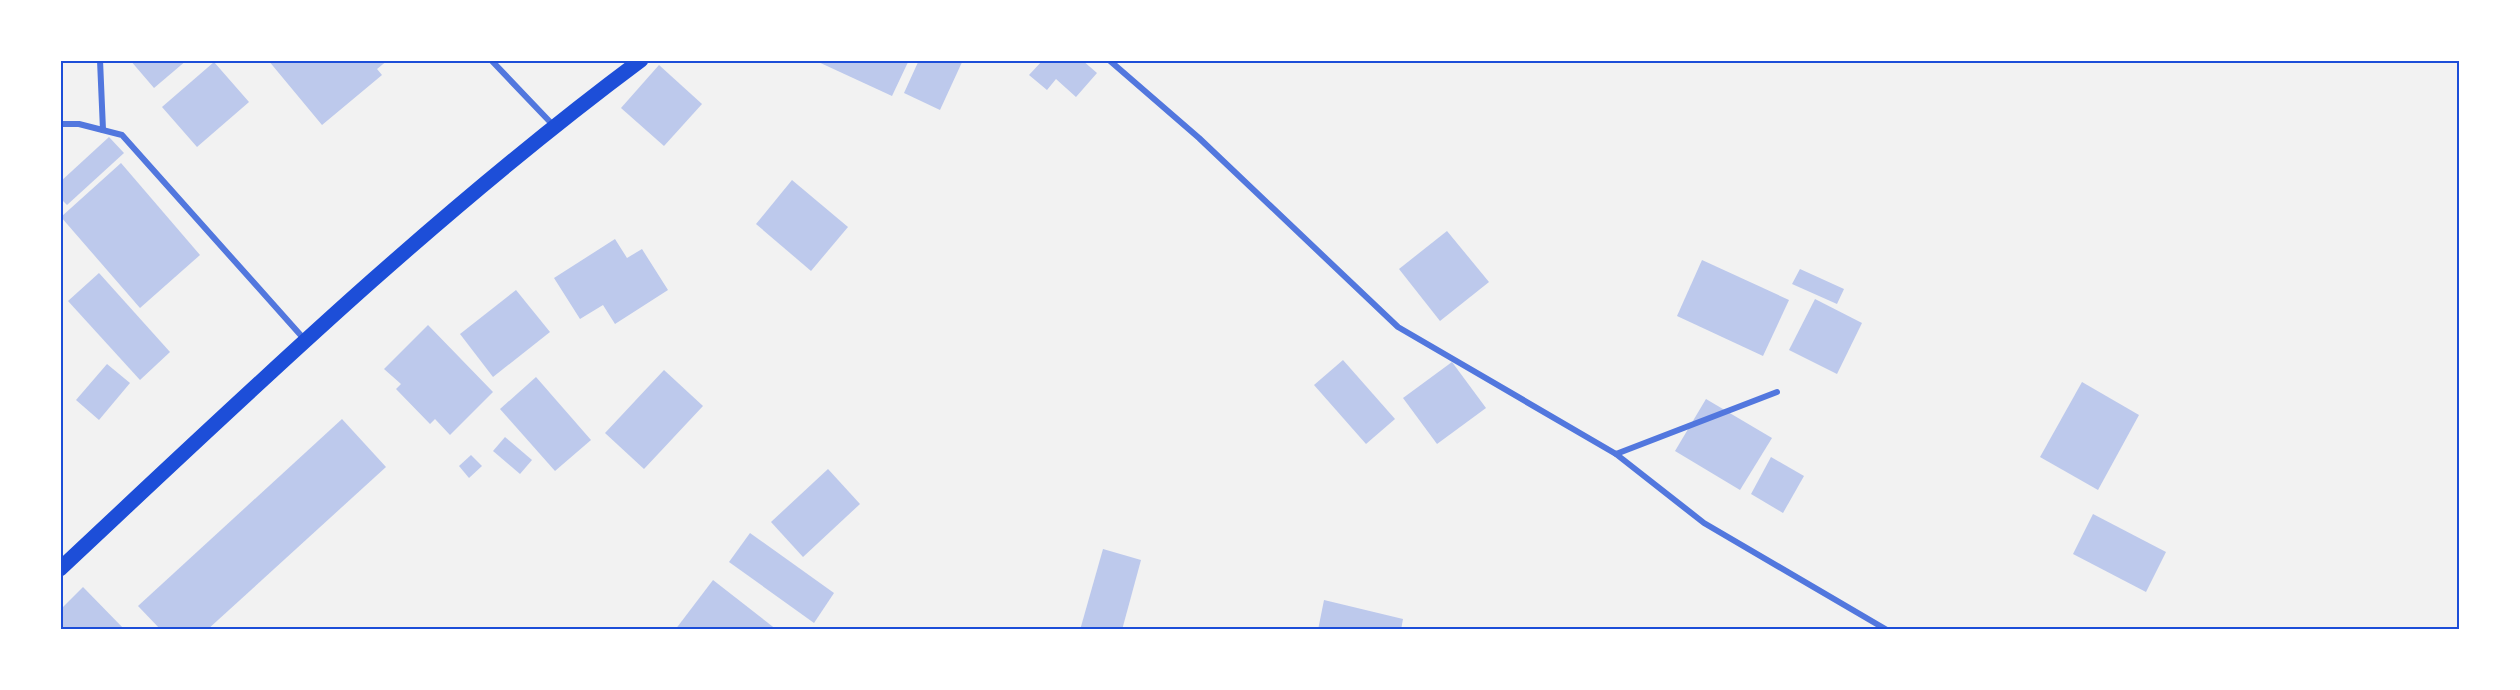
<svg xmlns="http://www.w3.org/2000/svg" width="2520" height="690" viewBox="0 0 2520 690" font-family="'Space Grotesk',sans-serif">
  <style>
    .building { fill: #bdc9ec }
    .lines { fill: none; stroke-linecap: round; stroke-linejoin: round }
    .minor { stroke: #5277de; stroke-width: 6 }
    .primary { stroke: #1d4ed8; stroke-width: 15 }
    .neatline { fill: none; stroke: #1d4ed8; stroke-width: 2 }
  </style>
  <rect width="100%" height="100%" fill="#f2f2f2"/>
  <!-- building -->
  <g class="building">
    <path d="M 130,60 L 187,60 L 154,88 Z"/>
    <path d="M 268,60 L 388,60 L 377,69 L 382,75 L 322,125 Z"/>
    <path d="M 814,60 L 909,60 L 892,96 Z"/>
    <path d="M 919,60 L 963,60 L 940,110 L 904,93 Z"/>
    <path d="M 1043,60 L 1082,60 L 1097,73 L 1076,97 L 1056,79 L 1047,90 L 1029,75 Z"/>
    <path d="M 214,62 L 249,102 L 197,147 L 162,107 Z"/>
    <path d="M 659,65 L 702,104 L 664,146 L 621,108 Z"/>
    <path d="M 109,137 L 124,153 L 67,205 L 60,198 L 60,182 Z"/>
    <path d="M 121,163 L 200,255 L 140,308 L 61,217 Z"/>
    <path d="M 792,180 L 848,227 L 811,271 L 756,224 Z"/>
    <path d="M 1447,231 L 1489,282 L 1440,321 L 1399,269 Z"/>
    <path d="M 615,239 L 627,258 L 642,249 L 668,290 L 615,324 L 603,305 L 580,319 L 554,278 Z"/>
    <path d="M 1702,260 L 1789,300 L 1763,356 L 1677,316 Z"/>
    <path d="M 1800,269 L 1844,289 L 1837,304 L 1792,284 Z"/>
    <path d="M 99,273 L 170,352 L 140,380 L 68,301 Z"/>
    <path d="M 516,290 L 550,332 L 493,377 L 460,334 Z"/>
    <path d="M 1815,299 L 1862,323 L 1837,374 L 1789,350 Z"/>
    <path d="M 428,325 L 493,392 L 450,435 L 435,419 L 430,424 L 396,389 L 401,384 L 384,369 Z"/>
    <path d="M 1343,360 L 1395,419 L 1366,444 L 1314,385 Z"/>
    <path d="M 1452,362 L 1486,408 L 1437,444 L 1403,398 Z"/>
    <path d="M 107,364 L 130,383 L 99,420 L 76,400 Z"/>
    <path d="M 664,370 L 703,406 L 644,469 L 605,433 Z"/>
    <path d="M 536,377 L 591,440 L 555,471 L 500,409 Z"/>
    <path d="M 2082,382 L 2139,415 L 2098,490 L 2040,457 Z"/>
    <path d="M 1706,399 L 1772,438 L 1740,490 L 1675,451 Z"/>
    <path d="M 342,419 L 386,467 L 207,630 L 161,630 L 138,606 Z"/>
    <path d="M 505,437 L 532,460 L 520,474 L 493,451 Z"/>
    <path d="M 471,455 L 482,466 L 469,478 L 459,466 Z"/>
    <path d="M 1771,457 L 1804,476 L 1783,513 L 1751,494 Z"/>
    <path d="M 828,469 L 860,504 L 803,557 L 771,522 Z"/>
    <path d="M 2093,514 L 2166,552 L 2146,592 L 2073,554 Z"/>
    <path d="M 750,533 L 834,593 L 814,623 L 729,562 Z"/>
    <path d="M 1103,549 L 1141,560 L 1122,630 L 1080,630 Z"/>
    <path d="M 713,580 L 777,630 L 675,630 Z"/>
    <path d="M 83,587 L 125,630 L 60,630 L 60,610 Z"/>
    <path d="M 1324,600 L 1403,619 L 1401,630 L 1318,630 Z"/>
  </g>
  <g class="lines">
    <!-- minor -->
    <g class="minor">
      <path d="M 100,60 L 103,130"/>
      <path d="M 491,60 L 553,125"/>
      <path d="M 1109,60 L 1199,138 L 1398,327 L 1616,454 L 1777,392"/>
      <path d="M 60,124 L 79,124 L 122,135 L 305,340"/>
      <path d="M 1616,454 L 1704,523 L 1887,630"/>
    </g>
    <!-- primary -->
    <path class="primary" d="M 60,569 C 248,393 434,214 641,60"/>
  </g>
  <!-- border -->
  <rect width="2520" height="690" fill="none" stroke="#ffffff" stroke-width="123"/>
  <rect x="62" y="62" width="2396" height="566" class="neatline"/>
</svg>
